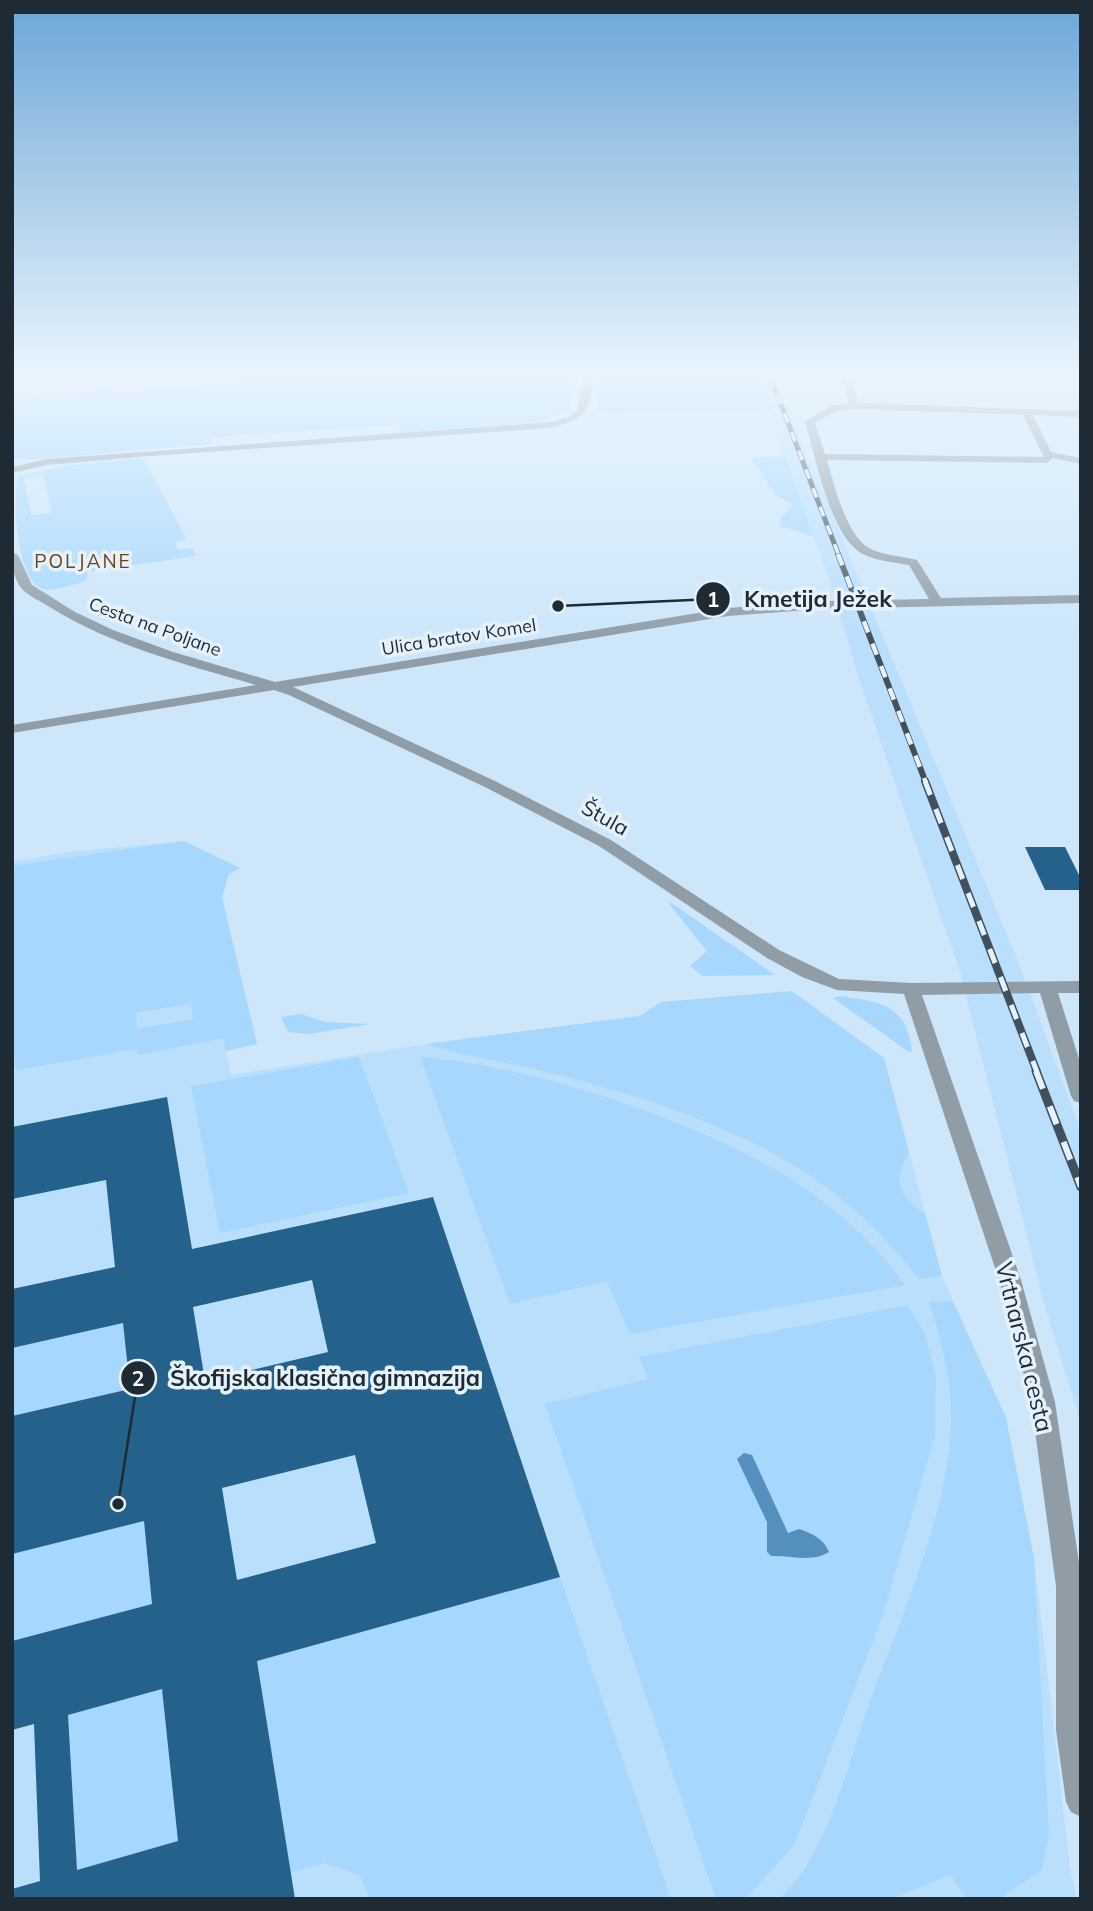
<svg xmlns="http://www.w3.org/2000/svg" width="1093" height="1911" viewBox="0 0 1093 1911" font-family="Mulish,sans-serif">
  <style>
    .built { fill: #b9dffd }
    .green { fill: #a7d7fd; fill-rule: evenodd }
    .water { fill: #5590bc }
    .building { fill: #25628b; fill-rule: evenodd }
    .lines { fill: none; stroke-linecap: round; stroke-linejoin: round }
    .minor { fill: #909da7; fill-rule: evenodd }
    .rail-far3-casing { stroke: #41505b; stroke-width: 5 }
    .rail-far2-casing { stroke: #41505b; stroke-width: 6 }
    .rail-far1-casing { stroke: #41505b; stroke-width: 8 }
    .rail-casing { stroke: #41505b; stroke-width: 9 }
    .rail-far3 { stroke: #e5f1fb; stroke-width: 3.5; stroke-dasharray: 10; stroke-linecap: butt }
    .rail-far2 { stroke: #e5f1fb; stroke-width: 4.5; stroke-dasharray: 12; stroke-linecap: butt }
    .rail-far1 { stroke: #e5f1fb; stroke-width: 5; stroke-dasharray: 15; stroke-linecap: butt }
    .rail { stroke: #e5f1fb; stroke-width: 6; stroke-dasharray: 19; stroke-linecap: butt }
    .labels { text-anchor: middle; stroke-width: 7; stroke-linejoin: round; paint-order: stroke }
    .far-street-label { font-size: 18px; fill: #1f2b34; stroke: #e5f1fb }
    .far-neighbourhood-label { font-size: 19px; letter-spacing: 2px; fill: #6d431a; stroke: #e5f1fb }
    .street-label { font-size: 21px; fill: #1f2b34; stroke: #e5f1fb }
    .near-street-label { font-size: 24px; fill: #1f2b34; stroke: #e5f1fb }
    .leader { fill: none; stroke: #1f2b34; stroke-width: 2.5 }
    .callout-dot { fill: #1f2b34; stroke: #e5f1fb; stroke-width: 2.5 }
    .mark-label { font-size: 21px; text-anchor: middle; font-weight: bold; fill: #fff }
    .callout-label { font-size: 23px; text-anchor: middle; font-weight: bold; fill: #1f2b34; stroke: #e5f1fb; stroke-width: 7; stroke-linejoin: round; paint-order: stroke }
  </style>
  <rect width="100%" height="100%" fill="#cde6fa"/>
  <!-- built -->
  <g class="built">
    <path d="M 760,376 L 778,376 L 789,410 L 1021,969 L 1081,1132 L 1081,1423 L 1045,1307 L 960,972 L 859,679 L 828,575 L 781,453 L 773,411 Z"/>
    <path d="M 184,841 L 231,1075 L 427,1044 L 798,995 L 884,1058 L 942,1276 L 1006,1418 L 1034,1558 L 1070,1867 L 1077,1899 L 12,1899 L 12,862 L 68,852 Z"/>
  </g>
  <!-- green -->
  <g class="green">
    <path d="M 291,376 L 575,376 L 569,410 L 537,423 L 402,432 L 400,424 L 209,438 L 211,444 L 31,460 L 12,457 L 12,402 L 113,389 L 115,394 Z"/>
    <path d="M 598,376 L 760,376 L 773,411 L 609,414 L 597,411 Z"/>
    <path d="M 784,456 L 787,460 L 813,536 L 780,526 L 780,519 L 793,504 L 775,495 L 751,458 Z"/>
    <path d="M 143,458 L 187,540 L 175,542 L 178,550 L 192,548 L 197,556 L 87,572 L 87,580 C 75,584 55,592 43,589 C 17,582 11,497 19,476 L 64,466 ZM 43,473 L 52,513 L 31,515 L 24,478 Z"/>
    <path d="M 184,841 L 240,868 L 229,874 L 222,897 L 257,1044 L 226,1051 L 223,1038 L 138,1055 L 137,1049 L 16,1070 L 12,1051 L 12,866 ZM 191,1003 L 193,1019 L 137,1029 L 136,1013 Z"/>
    <path d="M 670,902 L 775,975 L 703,976 L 690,966 L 707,951 L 670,905 Z"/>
    <path d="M 791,991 L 884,1058 L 909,1153 C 891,1178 900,1199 925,1214 L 942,1276 L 919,1279 C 887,1238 847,1199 803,1171 C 726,1123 633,1093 546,1072 C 507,1062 466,1057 427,1044 L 640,1016 L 661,1002 Z"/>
    <path d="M 840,996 C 881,1002 906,1004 912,1051 L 909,1052 L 833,998 Z"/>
    <path d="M 301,1014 L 325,1022 L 370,1024 L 309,1034 L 288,1032 L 281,1017 Z"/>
    <path d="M 359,1057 L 409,1193 L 220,1233 L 191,1086 Z"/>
    <path d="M 420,1057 C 534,1066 690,1118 788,1177 C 833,1205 874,1242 905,1285 L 630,1334 L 607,1281 L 510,1304 Z"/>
    <path d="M 929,1301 L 953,1302 L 1006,1418 L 1034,1558 L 1049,1834 L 1042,1870 L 999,1899 L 967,1899 L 950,1875 L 891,1899 L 779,1899 C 828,1856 849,1759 871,1699 C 900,1619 938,1537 949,1451 C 956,1398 945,1351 929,1301 Z"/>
    <path d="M 907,1305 L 924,1331 L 936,1378 L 935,1436 L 882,1617 L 816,1789 L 794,1845 L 745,1899 L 716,1899 L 545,1404 L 648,1379 L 639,1357 Z"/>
    <path d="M 123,1323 L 129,1389 L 12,1416 L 12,1348 Z"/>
    <path d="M 144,1521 L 152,1604 L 12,1641 L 12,1554 Z"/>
    <path d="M 560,1577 L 671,1899 L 370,1899 L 360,1875 L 325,1863 L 290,1872 L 257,1661 Z"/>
    <path d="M 162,1689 L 178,1841 L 77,1871 L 68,1715 Z"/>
  </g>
  <!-- water -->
  <path class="water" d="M 744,1453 L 752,1455 L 788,1533 L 799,1529 C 813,1534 823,1538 829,1552 C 811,1563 792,1555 771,1556 L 767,1552 L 767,1522 L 737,1459 Z"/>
  <!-- building -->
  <g class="building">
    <path d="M 1025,847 L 1065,847 L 1081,879 L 1081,890 L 1045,890 Z"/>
    <path d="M 167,1097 L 192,1249 L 433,1197 L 560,1577 L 257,1661 L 295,1899 L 12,1899 L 12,1889 L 40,1881 L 34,1724 L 12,1730 L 12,1641 L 152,1604 L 144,1521 L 12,1554 L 12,1416 L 130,1389 L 123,1323 L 12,1348 L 12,1289 L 115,1267 L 106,1180 L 12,1199 L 12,1127 ZM 312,1280 L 328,1352 L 205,1381 L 193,1307 ZM 355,1455 L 376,1543 L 237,1580 L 222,1488 ZM 162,1689 L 178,1841 L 77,1870 L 68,1715 Z"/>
  </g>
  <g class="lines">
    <!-- minor -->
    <g class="minor">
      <path d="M 583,376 L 593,376 C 590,412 586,419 551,428 L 150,456 L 47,465 L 12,473 L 12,467 L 47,459 L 551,422 L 568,417 L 577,410 Z"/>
      <path d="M 841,376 L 851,376 L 858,403 L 1081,411 L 1081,417 L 1033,415 L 1051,452 L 1081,458 L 1081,464 L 1053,458 L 1047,463 L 827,460 C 834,484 846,535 869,548 C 884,556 902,556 917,560 L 941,598 L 1081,595 L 1081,603 L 821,609 L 728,616 L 293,687 L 495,781 L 611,840 L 779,950 L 839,979 L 911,983 L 1081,981 L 1081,993 L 1058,993 L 1081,1065 L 1081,1103 L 1074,1101 L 1071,1096 L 1040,993 L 922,995 L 1021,1280 L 1055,1402 L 1081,1576 L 1081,1817 L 1071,1812 L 1066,1802 L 1056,1730 L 1056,1586 L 1031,1402 L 999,1280 L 904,994 L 837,990 L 802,977 L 767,958 L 599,846 L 485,787 L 289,695 L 274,690 L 12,733 L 12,725 L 256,685 C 185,664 111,646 48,606 C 40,601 27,595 21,588 C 13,577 12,564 12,552 L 18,555 L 32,585 L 75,612 L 113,630 L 173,652 L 275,682 L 728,608 L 821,601 L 929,599 L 909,565 C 893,562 875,561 861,553 C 830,535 815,455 805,422 L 831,406 L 849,404 ZM 854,409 L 1023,415 L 1044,457 L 825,454 L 815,423 L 836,411 Z"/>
    </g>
    <!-- rail-far3 casing -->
    <g class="rail-far3-casing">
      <path id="rail-far3" d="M 770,376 L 839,556"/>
    </g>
    <!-- rail-far2 casing -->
    <g class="rail-far2-casing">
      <path id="rail-far2" d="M 838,554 L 926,783"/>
    </g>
    <!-- rail-far1 casing -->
    <g class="rail-far1-casing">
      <path id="rail-far1" d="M 925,781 L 1037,1072"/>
    </g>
    <!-- rail casing -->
    <g class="rail-casing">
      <path id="rail" d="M 1036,1071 L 1081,1187"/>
    </g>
    <!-- rail-far3 -->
    <use href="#rail-far3" class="rail-far3"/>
    <!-- rail-far2 -->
    <use href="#rail-far2" class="rail-far2"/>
    <!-- rail-far1 -->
    <use href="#rail-far1" class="rail-far1"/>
    <!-- rail -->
    <use href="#rail" class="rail"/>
  </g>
  <!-- sky -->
  <linearGradient id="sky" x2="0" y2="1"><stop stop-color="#6da6d6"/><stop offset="0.58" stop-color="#e8f4fd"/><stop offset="1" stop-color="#e8f4fd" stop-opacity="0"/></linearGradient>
  <rect width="1093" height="644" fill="url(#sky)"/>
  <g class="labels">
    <!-- far-street labels -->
    <g class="far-street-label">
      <text transform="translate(155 627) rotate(20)" y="6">Cesta na Poljane</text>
      <text transform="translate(459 637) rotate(-9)" y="6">Ulica bratov Komel</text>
    </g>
    <!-- far-neighbourhood labels -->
    <g class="far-neighbourhood-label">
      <text x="83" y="568">POLJANE</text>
    </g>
    <!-- street labels -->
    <g class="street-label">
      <text transform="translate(605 818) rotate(29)" y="7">Štula</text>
    </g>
    <!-- near-street labels -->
    <g class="near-street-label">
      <text transform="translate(1024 1347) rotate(76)" y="8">Vrtnarska cesta</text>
    </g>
  </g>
  <!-- callouts -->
  <path class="leader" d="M558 606L713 599M118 1504L138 1378"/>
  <g class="callout-dot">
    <circle cx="558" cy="606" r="7"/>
    <circle cx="118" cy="1504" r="7"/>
    <circle cx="713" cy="599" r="18"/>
    <circle cx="138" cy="1378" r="18"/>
  </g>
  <g class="mark-label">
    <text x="713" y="607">1</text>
    <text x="138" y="1386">2</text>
  </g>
  <g class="callout-label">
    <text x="818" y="607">Kmetija Ježek</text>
    <text x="325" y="1386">Škofijska klasična gimnazija</text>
  </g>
  <!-- border -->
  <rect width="1093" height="1911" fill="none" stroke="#1f2b34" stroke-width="28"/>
</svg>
